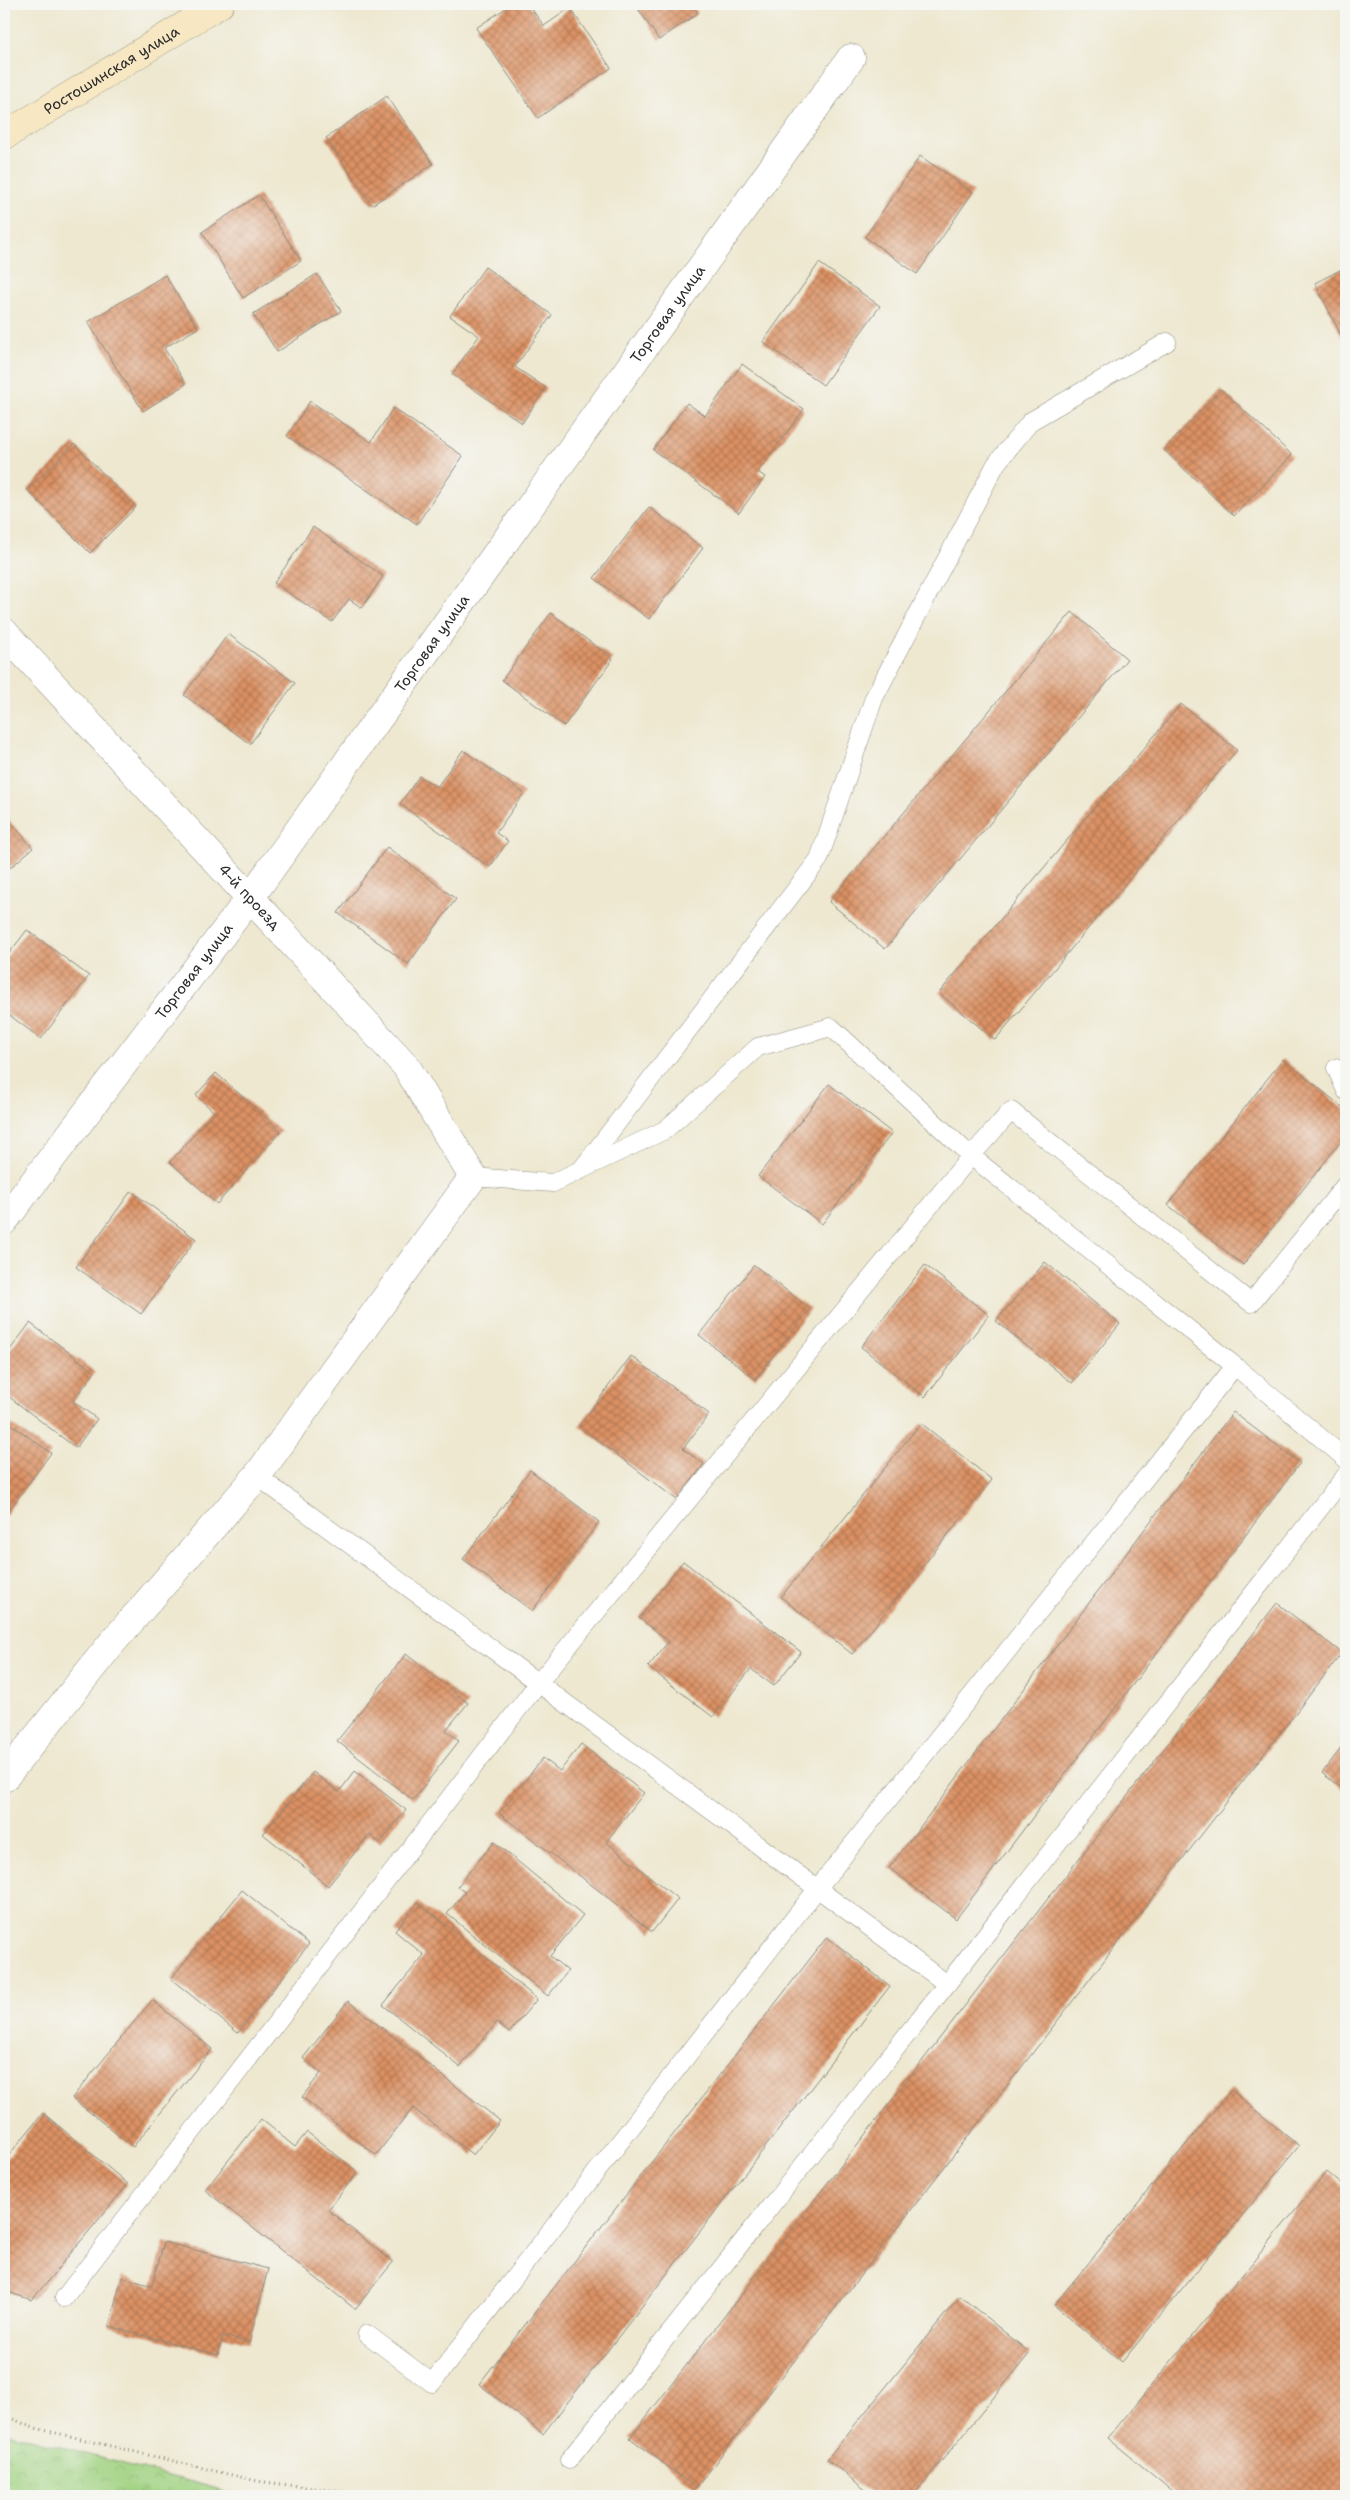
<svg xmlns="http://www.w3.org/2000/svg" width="1350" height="2500" viewBox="0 0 1350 2500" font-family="'Shantell Sans',sans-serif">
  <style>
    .park { fill: url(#park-crowns); stroke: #667e56 }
    .building { fill: url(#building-cross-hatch) }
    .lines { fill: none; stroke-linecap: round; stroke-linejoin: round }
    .lane-casing { stroke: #8c8a7e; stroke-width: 19 }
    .street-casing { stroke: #8c8a7e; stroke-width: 29 }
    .secondary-casing { stroke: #8c8a7e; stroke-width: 29 }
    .path { stroke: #8c8a7e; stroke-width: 3; stroke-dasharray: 1 4; stroke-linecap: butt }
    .lane { stroke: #fff; stroke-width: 18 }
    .street { stroke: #fff; stroke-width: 28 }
    .secondary { stroke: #f7e8c3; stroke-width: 28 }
    .labels { text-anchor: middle; stroke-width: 5; stroke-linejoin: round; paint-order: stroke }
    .street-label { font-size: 15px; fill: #2b2b2b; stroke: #f6f6f2 }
  </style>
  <defs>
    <pattern id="park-crowns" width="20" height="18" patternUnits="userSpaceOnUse" patternTransform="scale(1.25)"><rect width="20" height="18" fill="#a0d281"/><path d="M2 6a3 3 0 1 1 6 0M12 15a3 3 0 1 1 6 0" fill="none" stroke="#8ab470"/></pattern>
    <pattern id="building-cross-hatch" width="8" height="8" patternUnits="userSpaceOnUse" patternTransform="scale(1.25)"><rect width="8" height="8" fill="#dc9163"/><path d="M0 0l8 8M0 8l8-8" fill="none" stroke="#b37752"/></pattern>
  </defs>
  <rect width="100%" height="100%" fill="#f6f6f2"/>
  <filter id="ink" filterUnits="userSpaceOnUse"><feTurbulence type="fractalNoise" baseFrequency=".02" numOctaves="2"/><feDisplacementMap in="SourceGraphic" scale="10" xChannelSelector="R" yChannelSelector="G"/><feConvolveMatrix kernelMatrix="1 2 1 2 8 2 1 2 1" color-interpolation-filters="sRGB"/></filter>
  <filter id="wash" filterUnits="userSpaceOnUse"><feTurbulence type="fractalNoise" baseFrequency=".0096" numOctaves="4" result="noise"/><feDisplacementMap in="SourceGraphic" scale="20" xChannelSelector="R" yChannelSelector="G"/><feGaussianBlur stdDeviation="1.12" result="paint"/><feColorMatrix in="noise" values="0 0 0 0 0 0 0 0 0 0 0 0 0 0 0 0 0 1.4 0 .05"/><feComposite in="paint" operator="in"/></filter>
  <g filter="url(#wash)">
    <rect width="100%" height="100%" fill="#eee8d0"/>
    <!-- park -->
    <path class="park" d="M 4,2432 L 244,2496 L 4,2496 Z"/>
    <g id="blocks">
      <!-- building -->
      <g class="building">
        <path d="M 512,4 L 528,4 L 544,26 L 570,8 L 611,68 L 538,118 L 476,28 Z"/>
        <path d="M 635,4 L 692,4 L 698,13 L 659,40 Z"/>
        <path d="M 387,96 L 433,164 L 372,205 L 326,138 Z"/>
        <path d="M 920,156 L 973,192 L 917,274 L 865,237 Z"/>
        <path d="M 259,195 L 301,261 L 243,298 L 202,232 Z"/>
        <path d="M 819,263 L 880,306 L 823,385 L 763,342 Z"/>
        <path d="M 485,267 L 552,315 L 515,367 L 546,388 L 522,423 L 452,374 L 479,336 L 450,316 Z"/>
        <path d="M 1346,267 L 1346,345 L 1315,283 Z"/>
        <path d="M 317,274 L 341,311 L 277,352 L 253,314 Z"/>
        <path d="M 165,275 L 198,328 L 164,348 L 186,384 L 143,411 L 88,322 Z"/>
        <path d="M 742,364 L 804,409 L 758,472 L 765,477 L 739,513 L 653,450 L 687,403 L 705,416 Z"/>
        <path d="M 1221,389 L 1292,455 L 1234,516 L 1164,450 Z"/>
        <path d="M 310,401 L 371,442 L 393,408 L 463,456 L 417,524 L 287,436 Z"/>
        <path d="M 74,444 L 136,507 L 90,553 L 27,490 Z"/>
        <path d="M 649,507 L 703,548 L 649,619 L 594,578 Z"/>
        <path d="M 313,527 L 383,576 L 362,608 L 349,599 L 332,622 L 274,583 Z"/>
        <path d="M 1072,612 L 1127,659 L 885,949 L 829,902 Z"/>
        <path d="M 551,613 L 613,659 L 564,726 L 502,680 Z"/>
        <path d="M 228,634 L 295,683 L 250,744 L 184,695 Z"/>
        <path d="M 1181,704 L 1237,750 L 995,1040 L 939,993 Z"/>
        <path d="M 463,750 L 524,793 L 496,833 L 508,841 L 490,867 L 400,804 L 419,776 L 437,787 Z"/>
        <path d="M 4,814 L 33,848 L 4,873 Z"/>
        <path d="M 387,847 L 456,899 L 408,964 L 338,913 Z"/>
        <path d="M 27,930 L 89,976 L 41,1039 L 4,1011 L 4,960 Z"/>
        <path d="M 1283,1059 L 1346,1110 L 1346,1135 L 1243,1265 L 1168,1205 Z"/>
        <path d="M 216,1073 L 281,1131 L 217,1204 L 170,1162 L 214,1112 L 196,1095 Z"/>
        <path d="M 829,1084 L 892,1133 L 822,1224 L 758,1176 Z"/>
        <path d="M 131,1191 L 196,1239 L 141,1314 L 76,1267 Z"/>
        <path d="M 1045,1262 L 1120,1324 L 1072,1383 L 996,1321 Z"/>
        <path d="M 754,1265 L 810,1309 L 755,1379 L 699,1335 Z"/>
        <path d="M 925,1265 L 989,1315 L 925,1397 L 861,1347 Z"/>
        <path d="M 30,1323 L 95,1372 L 73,1401 L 97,1419 L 76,1448 L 4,1393 L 4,1352 L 7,1354 Z"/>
        <path d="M 631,1356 L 709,1414 L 683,1449 L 704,1464 L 677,1500 L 579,1426 Z"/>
        <path d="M 1233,1412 L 1300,1463 L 956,1919 L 889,1868 Z"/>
        <path d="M 4,1419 L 51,1453 L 4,1517 Z"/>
        <path d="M 921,1423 L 992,1480 L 852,1654 L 781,1597 Z"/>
        <path d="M 530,1470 L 599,1522 L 532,1611 L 463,1559 Z"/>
        <path d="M 683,1561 L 801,1652 L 774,1686 L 751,1669 L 713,1717 L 648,1667 L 669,1641 L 639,1618 Z"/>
        <path d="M 1277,1603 L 1342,1653 L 696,2488 L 630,2438 Z"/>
        <path d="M 406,1654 L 468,1703 L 446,1730 L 459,1741 L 413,1800 L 337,1741 Z"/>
        <path d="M 1346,1742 L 1346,1792 L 1322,1773 Z"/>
        <path d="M 581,1744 L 644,1793 L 606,1842 L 678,1899 L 652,1932 L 499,1813 L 543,1758 L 560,1771 Z"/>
        <path d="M 355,1771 L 406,1810 L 380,1843 L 369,1835 L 328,1886 L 263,1834 L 313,1772 L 339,1792 Z"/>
        <path d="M 494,1842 L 583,1915 L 550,1956 L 568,1971 L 548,1996 L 447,1914 L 465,1892 L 457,1887 Z"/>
        <path d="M 242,1890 L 309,1944 L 238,2033 L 171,1979 Z"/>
        <path d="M 418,1902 L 537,1999 L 509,2033 L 497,2022 L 460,2067 L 383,2005 L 424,1955 L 395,1931 Z"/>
        <path d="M 827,1937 L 890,1986 L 543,2434 L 479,2384 Z"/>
        <path d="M 152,2000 L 212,2049 L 133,2147 L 72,2098 Z"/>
        <path d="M 348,2001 L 500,2121 L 473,2155 L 413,2108 L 376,2155 L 302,2097 L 321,2073 L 303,2058 Z"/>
        <path d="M 1231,2090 L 1299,2146 L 1122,2362 L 1054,2305 Z"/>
        <path d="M 43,2113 L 128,2184 L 32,2300 L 4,2291 L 4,2161 Z"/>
        <path d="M 261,2119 L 295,2147 L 307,2132 L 358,2172 L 328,2210 L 393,2262 L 355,2309 L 205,2190 Z"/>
        <path d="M 1327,2172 L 1346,2188 L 1346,2496 L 1178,2496 L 1108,2438 Z"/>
        <path d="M 164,2242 L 268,2269 L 249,2343 L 223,2336 L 218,2355 L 109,2326 L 122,2277 L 152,2286 Z"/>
        <path d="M 960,2296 L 1030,2353 L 913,2496 L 873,2496 L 827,2459 Z"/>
      </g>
    </g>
  </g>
  <g filter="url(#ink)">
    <use href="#blocks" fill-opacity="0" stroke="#8c8a7e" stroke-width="1"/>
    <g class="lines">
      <!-- lane casing -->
      <g class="lane-casing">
        <g id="lane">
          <path d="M 1336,1068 L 1346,1091"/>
          <path d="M 584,1166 L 819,859 L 874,698 L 996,464 L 1031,421 L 1167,342"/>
          <path d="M 473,1177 L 553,1183 L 665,1130 L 758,1047 L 831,1027 L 971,1156 L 1235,1366 L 1346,1459"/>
          <path d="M 257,1476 L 947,1984"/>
          <path d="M 64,2298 L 539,1682 L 971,1156 L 1011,1111 L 1251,1303 L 1346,1184"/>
          <path d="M 367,2334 L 432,2383 L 817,1889 L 1235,1366"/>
          <path d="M 569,2460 L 947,1984 L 1346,1475"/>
        </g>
      </g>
      <!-- street casing -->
      <g class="street-casing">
        <g id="street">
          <path id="s1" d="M 4,632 L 406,1066 L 473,1177 L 257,1476 L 111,1644 L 4,1778"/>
          <path id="s2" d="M 4,1221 L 250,898 L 851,58"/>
        </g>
      </g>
      <!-- secondary casing -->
      <g class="secondary-casing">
        <g id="secondary">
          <path id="s3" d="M 4,136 L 220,4"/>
        </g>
      </g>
      <!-- path -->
      <path class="path" d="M 4,2415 L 31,2427 L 257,2481 L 375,2496"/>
      <!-- lane -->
      <use href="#lane" class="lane"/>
      <!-- street -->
      <use href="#street" class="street"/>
      <!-- secondary -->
      <use href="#secondary" class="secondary"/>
    </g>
  </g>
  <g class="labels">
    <!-- street labels -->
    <g class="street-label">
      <text dy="5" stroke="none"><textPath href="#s3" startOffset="126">Ростошинская улица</textPath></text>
      <text dy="5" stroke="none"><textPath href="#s2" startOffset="1124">Торговая улица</textPath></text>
      <text dy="5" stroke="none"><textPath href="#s2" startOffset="719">Торговая улица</textPath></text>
      <text dy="5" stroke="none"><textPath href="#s1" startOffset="361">4-й проезд</textPath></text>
      <text dy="5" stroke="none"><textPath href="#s2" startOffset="314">Торговая улица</textPath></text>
    </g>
  </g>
  <!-- margin -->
  <rect width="1350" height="2500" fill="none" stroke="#f6f6f2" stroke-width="20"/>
</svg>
